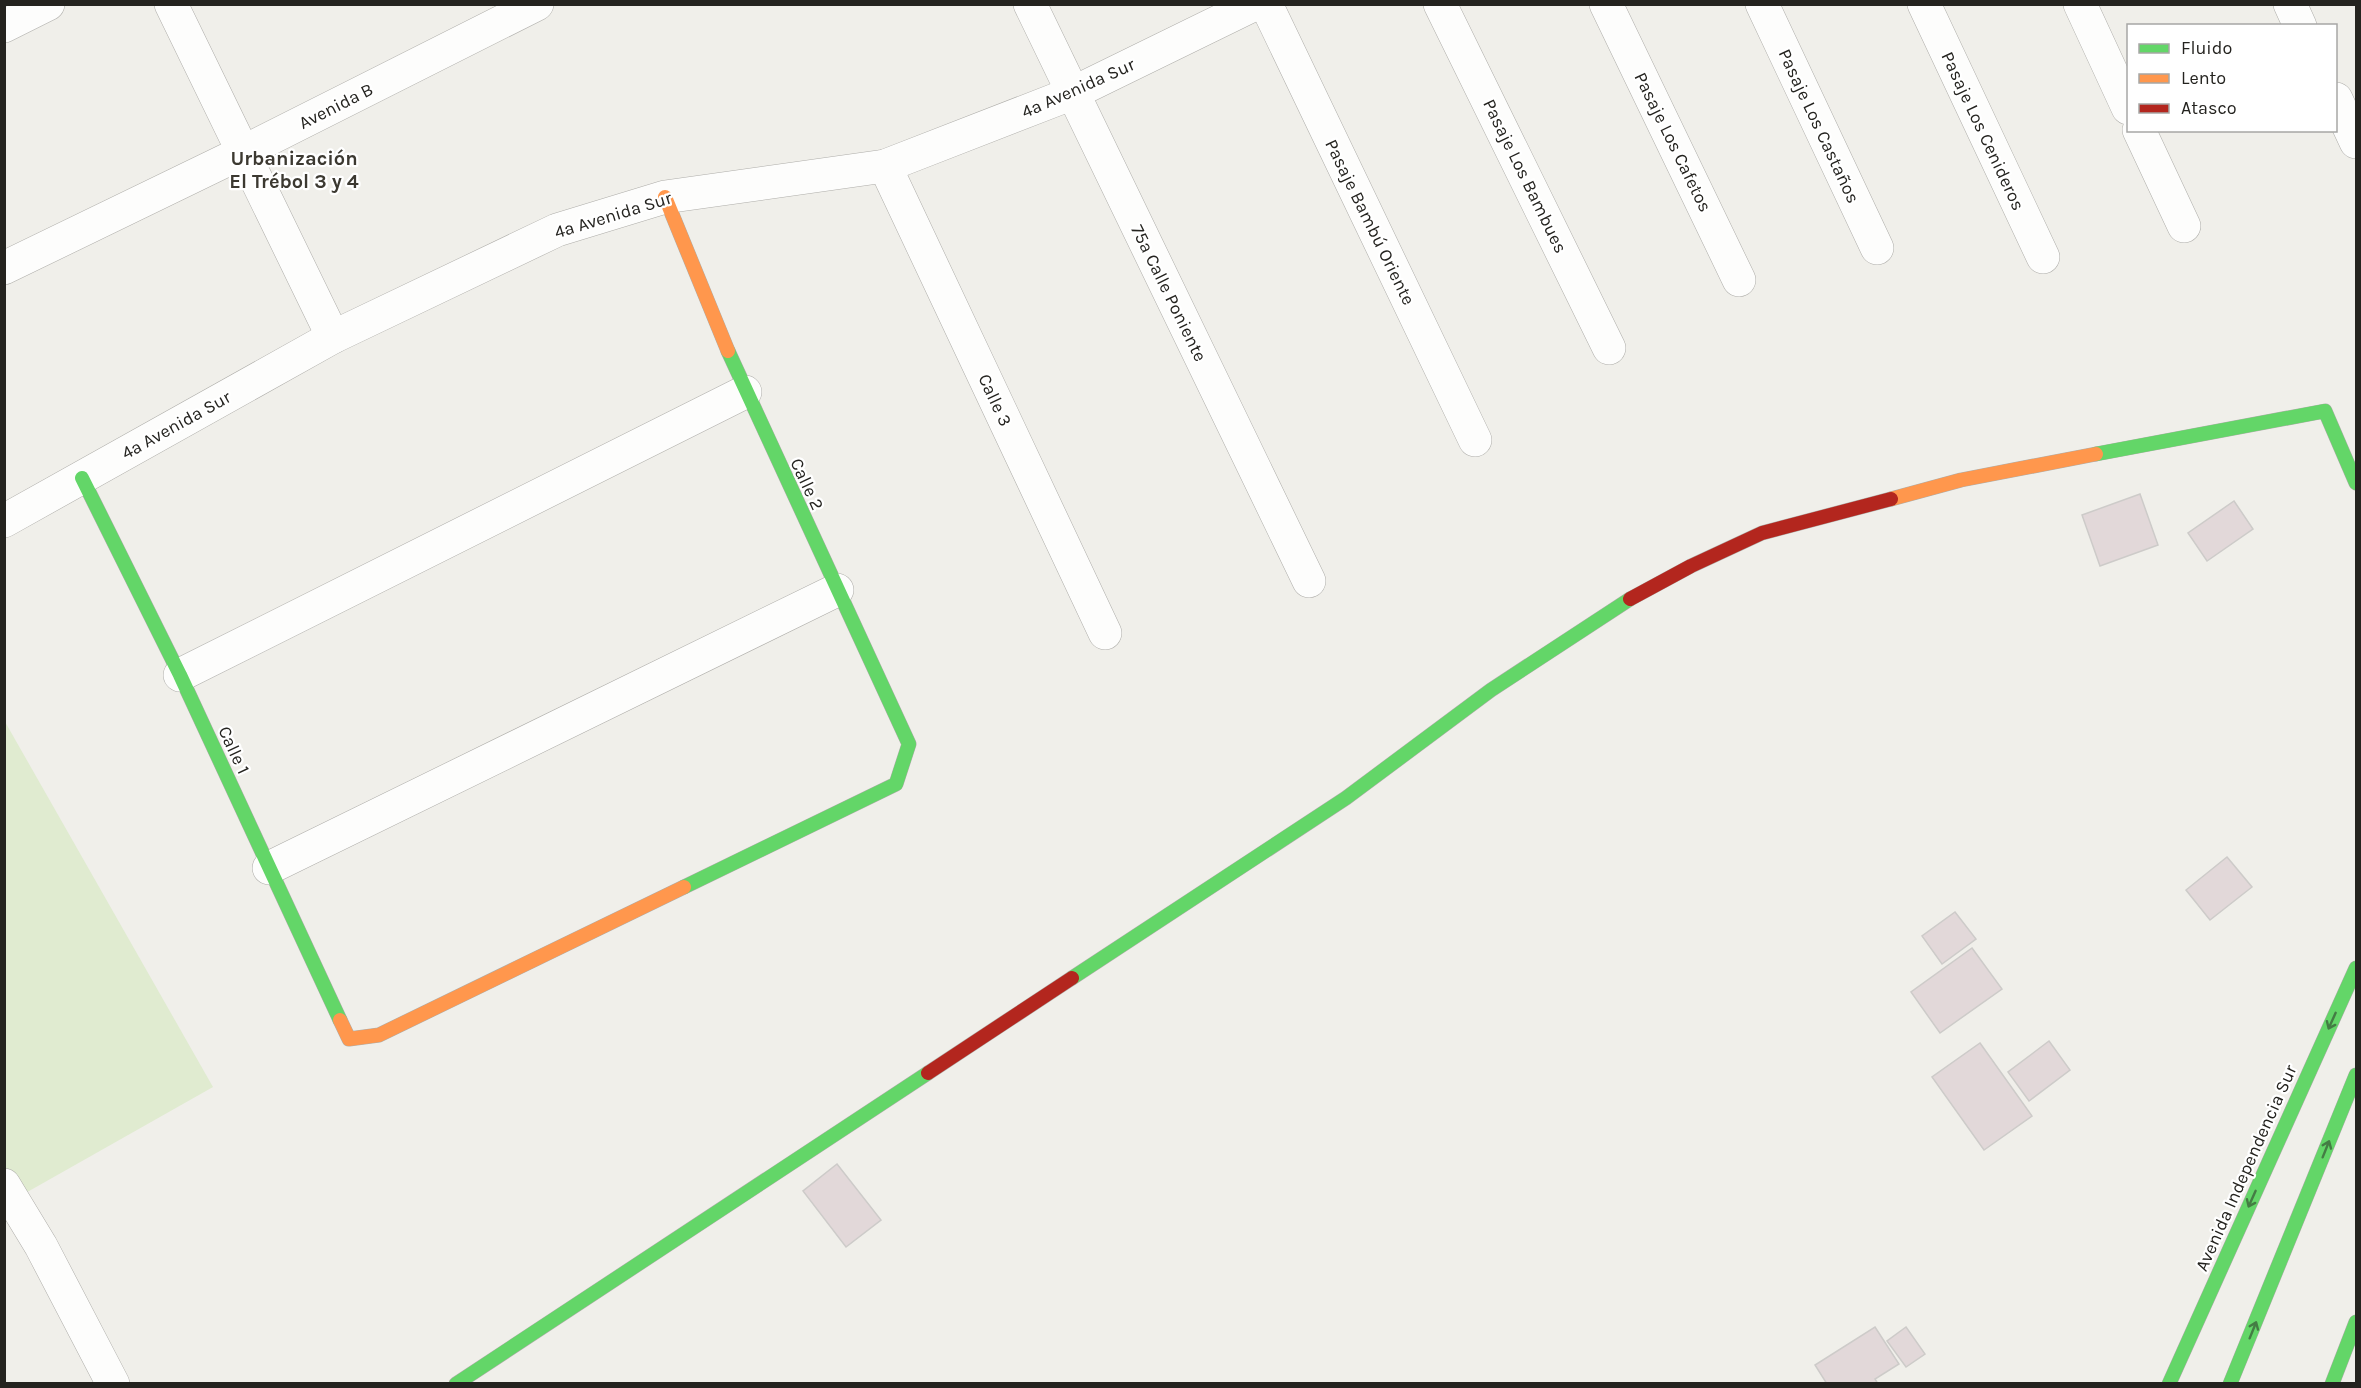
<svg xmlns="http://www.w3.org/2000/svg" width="2361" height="1388" viewBox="0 0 2361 1388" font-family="Karla,sans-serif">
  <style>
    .green { fill: #e0ebd0 }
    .building { fill: #e2d8d9; stroke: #cdcbc9; stroke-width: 1.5 }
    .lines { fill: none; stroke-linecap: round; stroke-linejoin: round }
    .street-casing { stroke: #aeada9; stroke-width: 34 }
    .fast-casing { stroke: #aeada9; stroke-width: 15 }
    .slow-casing { stroke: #aeada9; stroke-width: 15 }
    .jam-casing { stroke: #aeada9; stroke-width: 15 }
    .street { stroke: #fdfdfc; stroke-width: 33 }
    .fast { stroke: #63d668; stroke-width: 14 }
    .slow { stroke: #ff974d; stroke-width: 14 }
    .jam { stroke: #b3261e; stroke-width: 14 }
    .oneway { stroke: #447c44 }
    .labels { text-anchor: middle; stroke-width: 4.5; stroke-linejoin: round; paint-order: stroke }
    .street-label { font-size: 18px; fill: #24231f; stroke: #fff }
    .neighbourhood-label { font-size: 20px; font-weight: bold; fill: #3c3931; stroke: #fff }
  </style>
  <rect width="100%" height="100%" fill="#f0efea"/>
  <!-- green -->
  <path class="green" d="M 4,720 L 213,1087 L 22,1195 L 4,1165 Z"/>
  <!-- building -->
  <g class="building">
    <path d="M 2140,494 L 2158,545 L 2100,566 L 2082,515 Z"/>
    <path d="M 2234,501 L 2253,529 L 2207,561 L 2188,533 Z"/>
    <path d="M 2227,857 L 2252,887 L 2210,920 L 2186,890 Z"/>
    <path d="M 1955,912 L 1976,939 L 1942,964 L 1922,936 Z"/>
    <path d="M 1972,948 L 2002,989 L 1940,1033 L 1911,992 Z"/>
    <path d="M 2049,1041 L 2070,1070 L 2029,1101 L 2008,1072 Z"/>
    <path d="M 1980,1043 L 2032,1116 L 1984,1150 L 1932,1077 Z"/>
    <path d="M 837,1164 L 881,1220 L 846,1247 L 803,1191 Z"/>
    <path d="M 1875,1327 L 1899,1364 L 1875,1379 L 1878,1384 L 1827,1384 L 1815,1365 Z"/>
    <path d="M 1906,1327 L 1925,1354 L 1906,1367 L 1887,1341 Z"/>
  </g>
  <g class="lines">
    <!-- street casing -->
    <g class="street-casing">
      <g id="street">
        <path d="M 171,4 L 333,337"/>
        <path d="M 1030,4 L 1309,581"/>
        <path d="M 1266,4 L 1475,440"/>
        <path d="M 1440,4 L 1609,348"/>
        <path d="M 1606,4 L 1739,280"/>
        <path d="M 1762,4 L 1877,248"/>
        <path d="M 1924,4 L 2043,257"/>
        <path d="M 2080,4 L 2128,108"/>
        <path d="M 2290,4 L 2300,26"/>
        <path d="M 4,26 L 48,4"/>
        <path d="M 2336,99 L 2356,142"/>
        <path d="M 2139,130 L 2184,226"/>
        <path d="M 885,166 L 1105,633"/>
        <path d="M 4,268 L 241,153 L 537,4"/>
        <path d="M 4,521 L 333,337 L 557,230 L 665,197 L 885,166 L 1073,93 L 1255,4"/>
        <path d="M 180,675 L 745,392"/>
        <path d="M 269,868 L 837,590"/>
        <path d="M 4,1185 L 41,1246 L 113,1384"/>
      </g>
    </g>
    <!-- fast casing -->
    <g class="fast-casing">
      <g id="fast">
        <path d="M 2096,454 L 2325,411 L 2356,483"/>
        <path d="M 82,478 L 180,675 L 340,1020"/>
        <path d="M 684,887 L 896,784 L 909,744 L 728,351"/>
        <path d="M 1072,978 L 1346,798 L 1491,690 L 1630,599"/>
        <path d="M 456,1384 L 928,1073"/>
        <path d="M 2169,1384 L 2356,968"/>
        <path d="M 2230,1384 L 2356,1075"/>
        <path d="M 2332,1384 L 2356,1322"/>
      </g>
    </g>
    <!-- slow casing -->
    <g class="slow-casing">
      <g id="slow">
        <path d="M 665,197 L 728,351"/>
        <path d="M 1891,499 L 1961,480 L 2096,454"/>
        <path d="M 340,1020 L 349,1039 L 379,1035 L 684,887"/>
      </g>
    </g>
    <!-- jam casing -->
    <g class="jam-casing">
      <g id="jam">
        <path d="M 1630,599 L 1691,566 L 1762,533 L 1891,499"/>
        <path d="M 928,1073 L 1072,978"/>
      </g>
    </g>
    <!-- street -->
    <use href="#street" class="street"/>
    <!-- fast -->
    <use href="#fast" class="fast"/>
    <!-- slow -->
    <use href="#slow" class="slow"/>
    <!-- jam -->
    <use href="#jam" class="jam"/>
  </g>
  <!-- one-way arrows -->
  <defs><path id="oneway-shaft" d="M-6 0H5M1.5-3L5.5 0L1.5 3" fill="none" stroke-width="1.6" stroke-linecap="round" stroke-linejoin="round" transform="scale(1.5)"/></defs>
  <g class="oneway">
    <use href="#oneway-shaft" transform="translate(2332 1021) rotate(114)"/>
    <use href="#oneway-shaft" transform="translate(2326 1149) rotate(-68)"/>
    <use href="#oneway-shaft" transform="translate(2252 1199) rotate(114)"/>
    <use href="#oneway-shaft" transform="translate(2253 1330) rotate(-68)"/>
  </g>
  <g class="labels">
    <!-- street labels -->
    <g class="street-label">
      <text transform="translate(1078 88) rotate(-24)" y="6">4a Avenida Sur</text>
      <text transform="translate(336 106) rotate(-27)" y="6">Avenida B</text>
      <text transform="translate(1819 126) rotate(65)" y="6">Pasaje Los Castaños</text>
      <text transform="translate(1983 131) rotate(65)" y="6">Pasaje Los Cenideros</text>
      <text transform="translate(1673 142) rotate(64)" y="6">Pasaje Los Cafetos</text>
      <text transform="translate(1525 176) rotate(64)" y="6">Pasaje Los Bambues</text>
      <text transform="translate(613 215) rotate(-17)" y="6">4a Avenida Sur</text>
      <text transform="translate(1370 222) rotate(64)" y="6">Pasaje Bambú Oriente</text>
      <text transform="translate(1169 293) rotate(64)" y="6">75a Calle Poniente</text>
      <text transform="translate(995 400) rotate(65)" y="6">Calle 3</text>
      <text transform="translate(176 425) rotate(-29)" y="6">4a Avenida Sur</text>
      <text transform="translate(807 484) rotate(65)" y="6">Calle 2</text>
      <text transform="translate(234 750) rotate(65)" y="6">Calle 1</text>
      <text transform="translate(2246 1168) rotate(-66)" y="6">Avenida Independencia Sur</text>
    </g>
    <!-- neighbourhood labels -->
    <g class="neighbourhood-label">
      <text x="294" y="165">Urbanización<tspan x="294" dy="23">El Trébol 3 y 4</tspan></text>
    </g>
  </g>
  <!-- border -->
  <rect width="2361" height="1388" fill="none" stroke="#24231f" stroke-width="12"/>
  <!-- legend -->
  <rect x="2127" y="24" width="210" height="108" fill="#ffffff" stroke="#a7a7a5" stroke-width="1.5"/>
  <rect x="2139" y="44" width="30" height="9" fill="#63d668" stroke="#a7a7a5" stroke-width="1.5"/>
  <text x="2181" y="54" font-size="18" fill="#24231f">Fluido</text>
  <rect x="2139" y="74" width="30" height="9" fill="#ff974d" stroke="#a7a7a5" stroke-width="1.5"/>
  <text x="2181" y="84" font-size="18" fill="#24231f">Lento</text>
  <rect x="2139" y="104" width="30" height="9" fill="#b3261e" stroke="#a7a7a5" stroke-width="1.5"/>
  <text x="2181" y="114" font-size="18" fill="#24231f">Atasco</text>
</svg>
